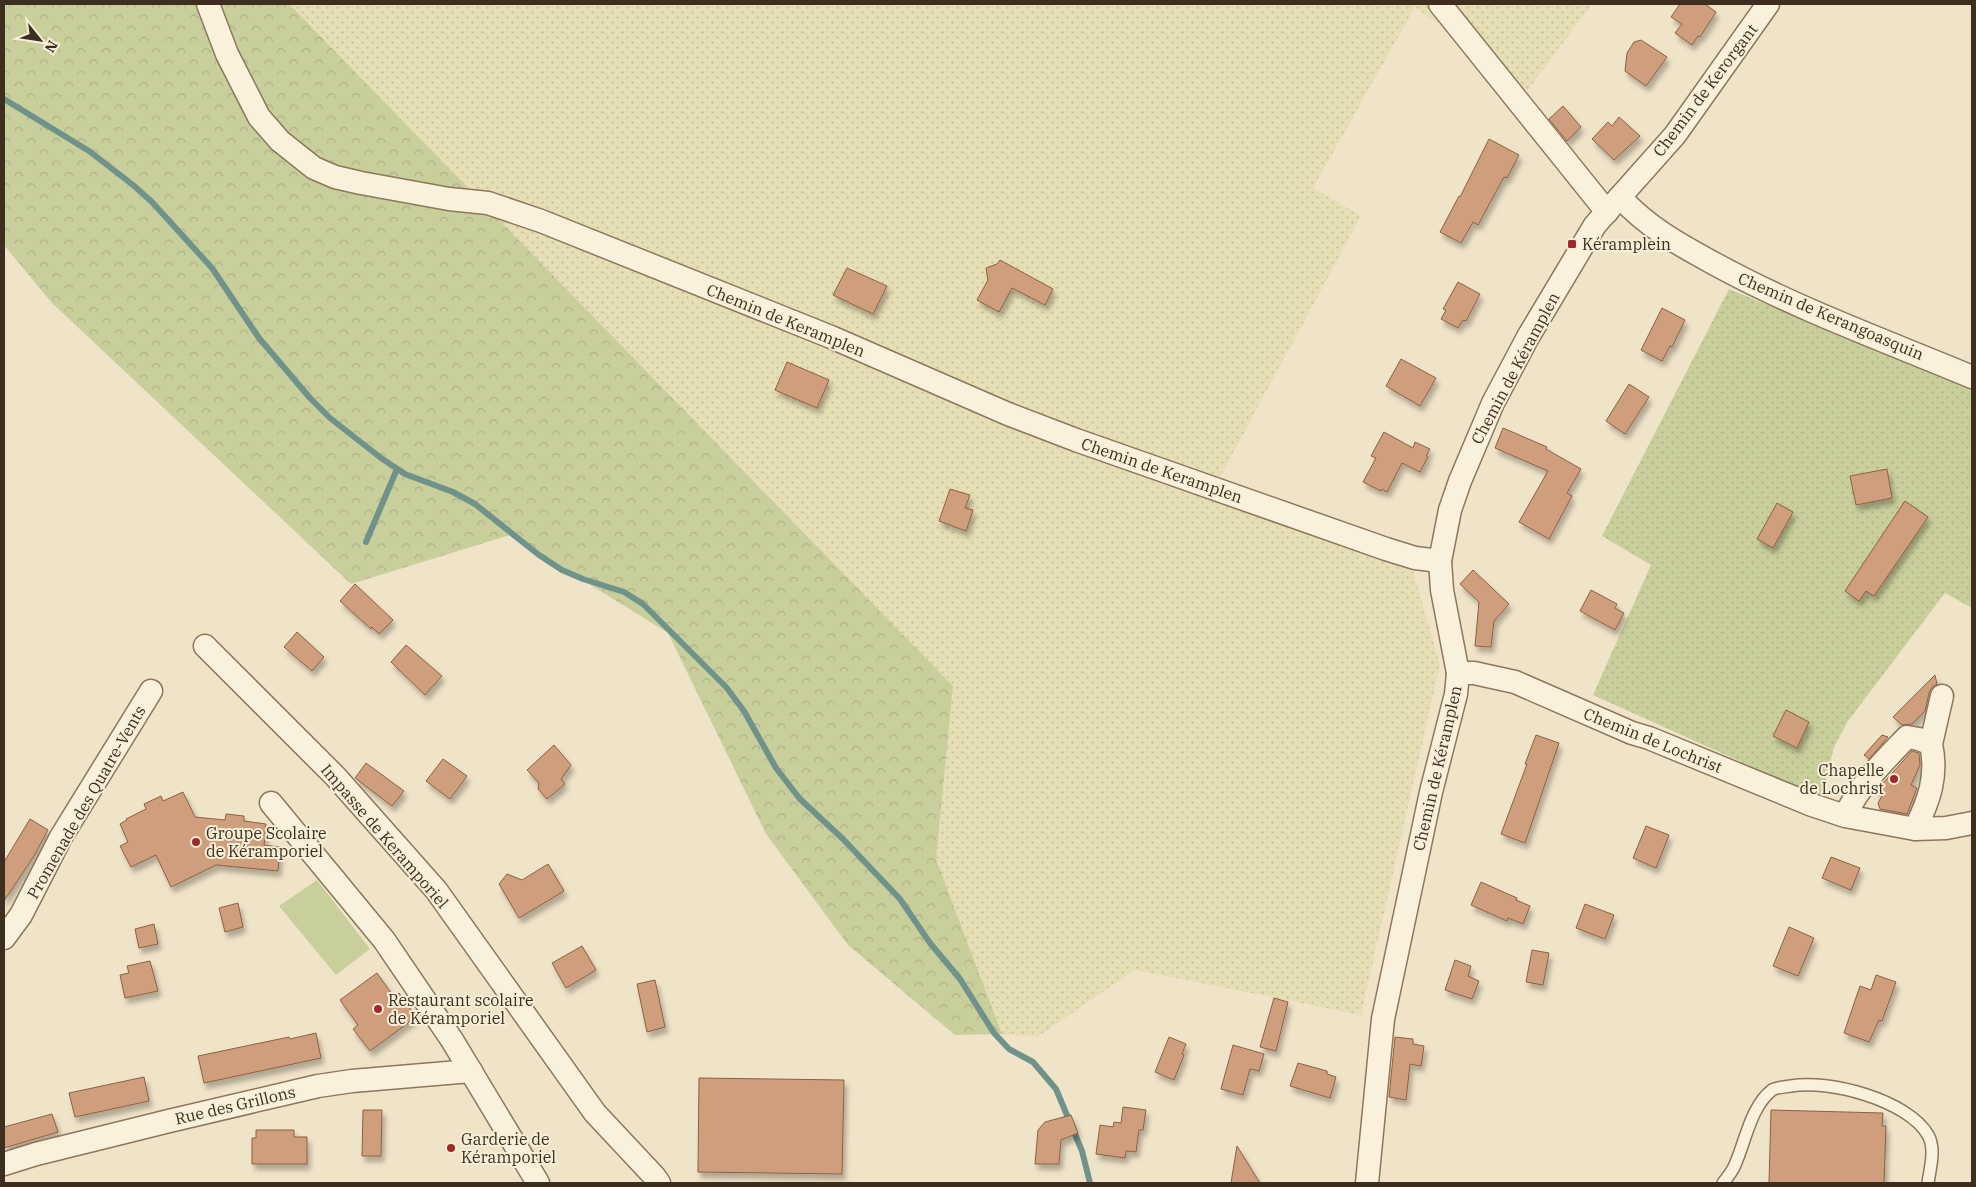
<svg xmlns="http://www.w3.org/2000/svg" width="1976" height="1187" viewBox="0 0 1976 1187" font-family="'IBM Plex Serif',serif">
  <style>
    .farmland { fill: url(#farmland-dots) }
    .green { fill: #c9cf9b }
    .forest { fill: url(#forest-crowns) }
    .park { fill: url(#park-dots) }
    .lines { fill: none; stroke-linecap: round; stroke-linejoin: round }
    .stream { stroke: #6f938a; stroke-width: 6 }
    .building { fill: #cf9f7d; stroke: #8d5f41; filter: url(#shadow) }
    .service-casing { stroke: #8d765c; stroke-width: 14 }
    .minor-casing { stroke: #8d765c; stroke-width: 25 }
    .service { stroke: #faf1dc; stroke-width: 11 }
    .minor { stroke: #faf1dc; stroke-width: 22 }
    .poi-dot { fill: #9e2a2b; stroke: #f7eed8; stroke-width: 2 }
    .labels { text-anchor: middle; stroke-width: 4; stroke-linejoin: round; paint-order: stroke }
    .street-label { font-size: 16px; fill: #3d2e20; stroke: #f7eed8 }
    .poi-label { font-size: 16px; fill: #3d2e20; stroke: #f7eed8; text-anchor: start }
  </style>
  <defs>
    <pattern id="farmland-dots" width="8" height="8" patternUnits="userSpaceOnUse" patternTransform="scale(1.25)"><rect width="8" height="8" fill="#e6deb5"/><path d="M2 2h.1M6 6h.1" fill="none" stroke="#c6bf9b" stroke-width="1.8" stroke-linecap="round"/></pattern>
    <pattern id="forest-crowns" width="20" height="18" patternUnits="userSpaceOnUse" patternTransform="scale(1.25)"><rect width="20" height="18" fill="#c9cf9b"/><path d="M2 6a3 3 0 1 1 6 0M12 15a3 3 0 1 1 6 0" fill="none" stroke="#aeb285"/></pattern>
    <pattern id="park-dots" width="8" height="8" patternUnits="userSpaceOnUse" patternTransform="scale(1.25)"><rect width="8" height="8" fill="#c9cf9b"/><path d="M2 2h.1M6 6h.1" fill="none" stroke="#aeb285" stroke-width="1.8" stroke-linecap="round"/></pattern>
    <filter id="shadow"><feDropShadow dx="3" dy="5.5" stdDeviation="2.5" flood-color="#0004"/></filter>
  </defs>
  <rect width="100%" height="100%" fill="#f0e4c8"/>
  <!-- farmland -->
  <path class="farmland" d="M 289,4 L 1592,4 L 1527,91 L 1415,7 L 1313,188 L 1361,216 L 1220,477 L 1410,561 L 1440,664 L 1361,1015 L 1135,970 L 1037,1037 L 1002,1034 L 936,859 L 953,686 Z"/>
  <!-- green -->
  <path class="green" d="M 317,880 L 370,949 L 336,975 L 279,906 Z"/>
  <!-- forest -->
  <path class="forest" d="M 4,4 L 289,4 L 953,686 L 936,859 L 1002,1034 L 955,1035 L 848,945 L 766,834 L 668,633 L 510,535 L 351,584 L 52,303 L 4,245 Z"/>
  <!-- park -->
  <path class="park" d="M 1729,289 L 1972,389 L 1972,608 L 1945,593 L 1848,721 L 1834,747 L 1821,798 L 1593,695 L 1651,565 L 1602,536 Z"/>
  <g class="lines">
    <!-- stream -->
    <g class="stream">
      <path d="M 4,99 L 89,151 L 133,185 L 152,202 L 212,268 L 259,338 L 310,398 L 330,418 L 381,458 L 405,474 L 453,492 L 475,504 L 539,555 L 562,570 L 583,579 L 624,592 L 643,604 L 726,687 L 744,711 L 776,768 L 800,799 L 843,839 L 900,899 L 930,943 L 960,979 L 994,1033 L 1009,1049 L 1033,1062 L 1056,1089 L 1082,1151 L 1090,1183"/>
      <path d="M 366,542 L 397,469"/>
    </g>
  </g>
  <!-- building -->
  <g class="building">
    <path d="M 1680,4 L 1705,4 L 1716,12 L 1700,37 L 1698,36 L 1692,45 L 1675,33 L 1682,24 L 1671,17 Z"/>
    <path d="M 1641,40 L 1667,57 L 1646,86 L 1625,71 L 1627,53 L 1634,42 Z"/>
    <path d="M 1563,106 L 1581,127 L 1567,141 L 1549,119 Z"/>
    <path d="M 1619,117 L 1640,136 L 1614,160 L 1592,139 L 1608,122 L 1612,126 Z"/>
    <path d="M 1489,139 L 1519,155 L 1507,178 L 1504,177 L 1478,225 L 1473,222 L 1461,243 L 1440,232 L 1459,196 L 1460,197 Z"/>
    <path d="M 1000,260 L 1053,289 L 1045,305 L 1012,288 L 999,312 L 977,300 L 988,280 L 986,268 L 997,264 Z"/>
    <path d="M 847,268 L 887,286 L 873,314 L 833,295 Z"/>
    <path d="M 1458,282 L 1480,294 L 1466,321 L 1463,320 L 1458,328 L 1441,319 L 1446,310 L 1443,309 Z"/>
    <path d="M 1662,308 L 1685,320 L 1672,347 L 1670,346 L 1662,361 L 1641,350 Z"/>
    <path d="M 1401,359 L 1436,378 L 1420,406 L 1386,386 Z"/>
    <path d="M 787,362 L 829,380 L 817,408 L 775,390 Z"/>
    <path d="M 1629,384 L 1649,397 L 1625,434 L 1606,421 Z"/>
    <path d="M 1503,428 L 1547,447 L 1546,449 L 1581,469 L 1567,493 L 1572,496 L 1549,539 L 1519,522 L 1548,471 L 1495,448 Z"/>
    <path d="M 1384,432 L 1413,448 L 1415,442 L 1430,449 L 1426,456 L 1428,457 L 1420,472 L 1402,463 L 1387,492 L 1382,489 L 1381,491 L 1363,482 L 1376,458 L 1371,456 Z"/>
    <path d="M 1887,469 L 1892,498 L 1856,505 L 1850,476 Z"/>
    <path d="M 950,489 L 970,495 L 965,508 L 973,510 L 966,531 L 939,521 Z"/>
    <path d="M 1905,501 L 1928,517 L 1874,596 L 1866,591 L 1859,601 L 1845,591 Z"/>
    <path d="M 1777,503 L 1793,512 L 1773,548 L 1757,539 Z"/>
    <path d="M 1473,570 L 1509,604 L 1494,621 L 1491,647 L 1475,646 L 1479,602 L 1460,584 Z"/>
    <path d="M 355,584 L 393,620 L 379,634 L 372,627 L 371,629 L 340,601 Z"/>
    <path d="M 1591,590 L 1617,604 L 1615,608 L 1624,613 L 1615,630 L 1580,611 Z"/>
    <path d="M 297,632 L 324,657 L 312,671 L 284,647 Z"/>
    <path d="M 406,645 L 442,676 L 425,695 L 391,662 Z"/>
    <path d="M 1935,675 L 1937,684 L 1932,687 L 1929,693 L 1925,711 L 1912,724 L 1902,725 L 1893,717 Z"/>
    <path d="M 1786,710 L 1809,722 L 1797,748 L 1773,736 Z"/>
    <path d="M 1536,735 L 1559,743 L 1525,843 L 1501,834 L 1527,764 L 1525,764 Z"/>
    <path d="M 1882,735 L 1888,737 L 1869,759 L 1864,755 Z"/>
    <path d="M 554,745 L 571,765 L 561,779 L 565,784 L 547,799 L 538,789 L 539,783 L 527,770 Z"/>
    <path d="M 1912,751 L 1919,753 L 1920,765 L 1911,785 L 1917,788 L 1907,814 L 1880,809 L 1878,803 L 1883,794 L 1876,791 Z"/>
    <path d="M 443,759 L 467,776 L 450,799 L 426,781 Z"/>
    <path d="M 366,763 L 404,791 L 392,806 L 355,778 Z"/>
    <path d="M 183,792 L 195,817 L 225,820 L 226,814 L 244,816 L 244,821 L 266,824 L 264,845 L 280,847 L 278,871 L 216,865 L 171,887 L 156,855 L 131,867 L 120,846 L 128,842 L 120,824 L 127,820 L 126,819 L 146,809 L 144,804 L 161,796 L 163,801 Z"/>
    <path d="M 30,819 L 48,830 L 34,856 L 4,901 L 4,862 Z"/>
    <path d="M 1646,826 L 1669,835 L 1656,868 L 1633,858 Z"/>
    <path d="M 1831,857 L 1860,868 L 1851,890 L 1822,878 Z"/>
    <path d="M 548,864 L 564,891 L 519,918 L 499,884 L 507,874 L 522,880 Z"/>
    <path d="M 1481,882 L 1517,898 L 1516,900 L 1530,906 L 1523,924 L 1508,918 L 1507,921 L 1471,905 Z"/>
    <path d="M 238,903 L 243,927 L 225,932 L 219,908 Z"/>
    <path d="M 1585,904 L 1614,915 L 1605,939 L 1576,928 Z"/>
    <path d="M 154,924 L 158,944 L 139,948 L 135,929 Z"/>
    <path d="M 1789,927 L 1814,938 L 1798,976 L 1773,966 Z"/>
    <path d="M 582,946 L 596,970 L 566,988 L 552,963 Z"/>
    <path d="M 1532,950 L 1549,953 L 1543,985 L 1526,982 Z"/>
    <path d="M 1455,960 L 1471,966 L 1468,976 L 1479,981 L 1472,999 L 1445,990 Z"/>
    <path d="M 150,961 L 158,991 L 125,998 L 120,975 L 129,973 L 127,966 Z"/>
    <path d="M 377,973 L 394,997 L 399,993 L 416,1017 L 370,1051 L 353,1029 L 358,1025 L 340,1000 Z"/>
    <path d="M 1876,975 L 1896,982 L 1882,1021 L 1879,1020 L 1869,1042 L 1844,1033 L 1860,986 L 1871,990 Z"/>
    <path d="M 655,980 L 665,1027 L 647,1032 L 637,984 Z"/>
    <path d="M 1274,998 L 1288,1002 L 1276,1051 L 1260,1047 Z"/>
    <path d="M 316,1033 L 321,1058 L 204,1083 L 198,1056 L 289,1037 L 290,1039 Z"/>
    <path d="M 1169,1037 L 1186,1044 L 1182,1054 L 1184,1055 L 1174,1080 L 1155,1072 Z"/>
    <path d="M 1395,1037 L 1413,1039 L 1413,1044 L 1424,1046 L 1421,1066 L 1410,1064 L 1406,1100 L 1389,1097 Z"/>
    <path d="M 1233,1045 L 1264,1054 L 1259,1071 L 1250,1069 L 1243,1095 L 1221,1089 Z"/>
    <path d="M 1298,1063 L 1327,1071 L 1327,1074 L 1336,1077 L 1330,1098 L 1290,1086 Z"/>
    <path d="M 144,1077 L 149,1101 L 75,1117 L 69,1093 Z"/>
    <path d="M 699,1078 L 844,1080 L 842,1174 L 698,1172 Z"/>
    <path d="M 1123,1107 L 1146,1110 L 1143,1130 L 1139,1130 L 1136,1152 L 1126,1151 L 1125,1158 L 1096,1154 L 1100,1125 L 1113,1127 L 1114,1122 L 1121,1123 Z"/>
    <path d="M 363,1110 L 382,1110 L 381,1156 L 362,1156 Z"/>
    <path d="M 1771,1110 L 1883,1113 L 1882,1126 L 1886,1126 L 1884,1183 L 1769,1183 Z"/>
    <path d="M 52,1114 L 58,1132 L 4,1148 L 4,1127 Z"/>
    <path d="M 1071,1115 L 1078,1133 L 1061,1140 L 1059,1164 L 1035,1164 L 1038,1130 L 1045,1122 Z"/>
    <path d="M 256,1130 L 294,1130 L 294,1137 L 307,1137 L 307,1164 L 252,1164 L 252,1138 L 256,1138 Z"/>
    <path d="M 1237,1146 L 1260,1183 L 1231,1183 Z"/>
  </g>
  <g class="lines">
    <!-- service casing -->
    <g class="service-casing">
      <path id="service" d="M 1723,1183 C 1727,1178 1731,1173 1734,1167 C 1745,1144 1750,1107 1772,1090 C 1777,1087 1785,1087 1791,1086 C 1828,1079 1908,1100 1928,1135 C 1936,1149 1930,1168 1928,1183"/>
    </g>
    <!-- minor casing -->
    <g class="minor-casing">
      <g id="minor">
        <path d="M 208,4 L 227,54 L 259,117 L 280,141 L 314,168 L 335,177 L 361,183 L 449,199 L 488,203 L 541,221 L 831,337 L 1008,414 L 1076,440 L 1386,549 L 1415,558 L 1440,561"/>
        <path d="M 1440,4 L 1607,212"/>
        <path d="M 1620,197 C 1647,227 1680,245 1715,264 C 1797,309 1886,341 1972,377"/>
        <path d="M 205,646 L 335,776 L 436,890 L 595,1113 L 654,1176 L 659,1183"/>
        <path d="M 1458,673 L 1474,673 L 1515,682 L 1632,733 L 1649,738 L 1812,805 L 1845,816 C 1860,784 1883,762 1907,737 L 1919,739 L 1931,744 C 1938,776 1929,801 1915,829 L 1845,816"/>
        <path d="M 1931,744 L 1942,696"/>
        <path d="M 271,803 L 384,940 L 452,1040 L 538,1183"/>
        <path d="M 1915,829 L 1946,828 L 1972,823"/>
        <path d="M 4,938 L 21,915 L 61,837 L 151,691"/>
        <path d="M 4,1164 L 36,1154 L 169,1121 L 318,1086 L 352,1081 L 471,1071"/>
        <path d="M 1367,1183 L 1383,1019 L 1431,792 L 1456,694 L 1458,673 L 1442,590 L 1440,561 L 1450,510 L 1460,481 L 1493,403 L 1528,337 L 1595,225 L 1675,135 L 1768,4"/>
      </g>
    </g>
    <!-- service -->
    <use href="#service" class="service"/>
    <!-- minor -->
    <use href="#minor" class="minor"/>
  </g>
  <!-- markers -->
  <g class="poi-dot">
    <rect x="1567" y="239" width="10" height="10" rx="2.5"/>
    <circle cx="1894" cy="779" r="5"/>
    <circle cx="196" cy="842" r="5"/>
    <circle cx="378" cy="1009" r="5"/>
    <circle cx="451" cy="1148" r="5"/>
  </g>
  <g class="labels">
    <!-- street labels -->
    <g class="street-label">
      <text transform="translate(1705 90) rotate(-53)" y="6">Chemin de Kerorgant</text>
      <text transform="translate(1831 316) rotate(23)" y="6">Chemin de Kerangoasquin</text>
      <text transform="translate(786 320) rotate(22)" y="6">Chemin de Keramplen</text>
      <text transform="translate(1515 368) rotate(-62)" y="6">Chemin de Kéramplen</text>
      <text transform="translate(1162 470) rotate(19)" y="6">Chemin de Keramplen</text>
      <text transform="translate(1653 740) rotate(22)" y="6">Chemin de Lochrist</text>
      <text transform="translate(1437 768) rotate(-77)" y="6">Chemin de Kéramplen</text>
      <text transform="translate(86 802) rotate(-60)" y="6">Promenade des Quatre-Vents</text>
      <text transform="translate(385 836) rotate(49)" y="6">Impasse de Keramporiel</text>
      <text transform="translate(235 1105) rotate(-13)" y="6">Rue des Grillons</text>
    </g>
    <!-- poi labels -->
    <g class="poi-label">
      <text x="1582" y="250">Kéramplein</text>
      <text x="1884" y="776" text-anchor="end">Chapelle<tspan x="1884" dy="18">de Lochrist</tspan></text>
      <text x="206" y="839">Groupe Scolaire<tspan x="206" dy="18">de Kéramporiel</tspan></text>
      <text x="388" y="1006">Restaurant scolaire<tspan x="388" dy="18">de Kéramporiel</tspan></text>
      <text x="461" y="1145">Garderie de<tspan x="461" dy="18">Kéramporiel</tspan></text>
    </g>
  </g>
  <!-- border -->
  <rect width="1976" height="1187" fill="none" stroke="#3d2e20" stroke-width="10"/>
  <!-- north arrow -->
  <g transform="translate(40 40) rotate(120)" stroke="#f7eed8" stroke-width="4" paint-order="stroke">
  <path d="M0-4L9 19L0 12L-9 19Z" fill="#3d2e20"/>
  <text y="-8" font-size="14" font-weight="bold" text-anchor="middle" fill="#3d2e20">N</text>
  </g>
</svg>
